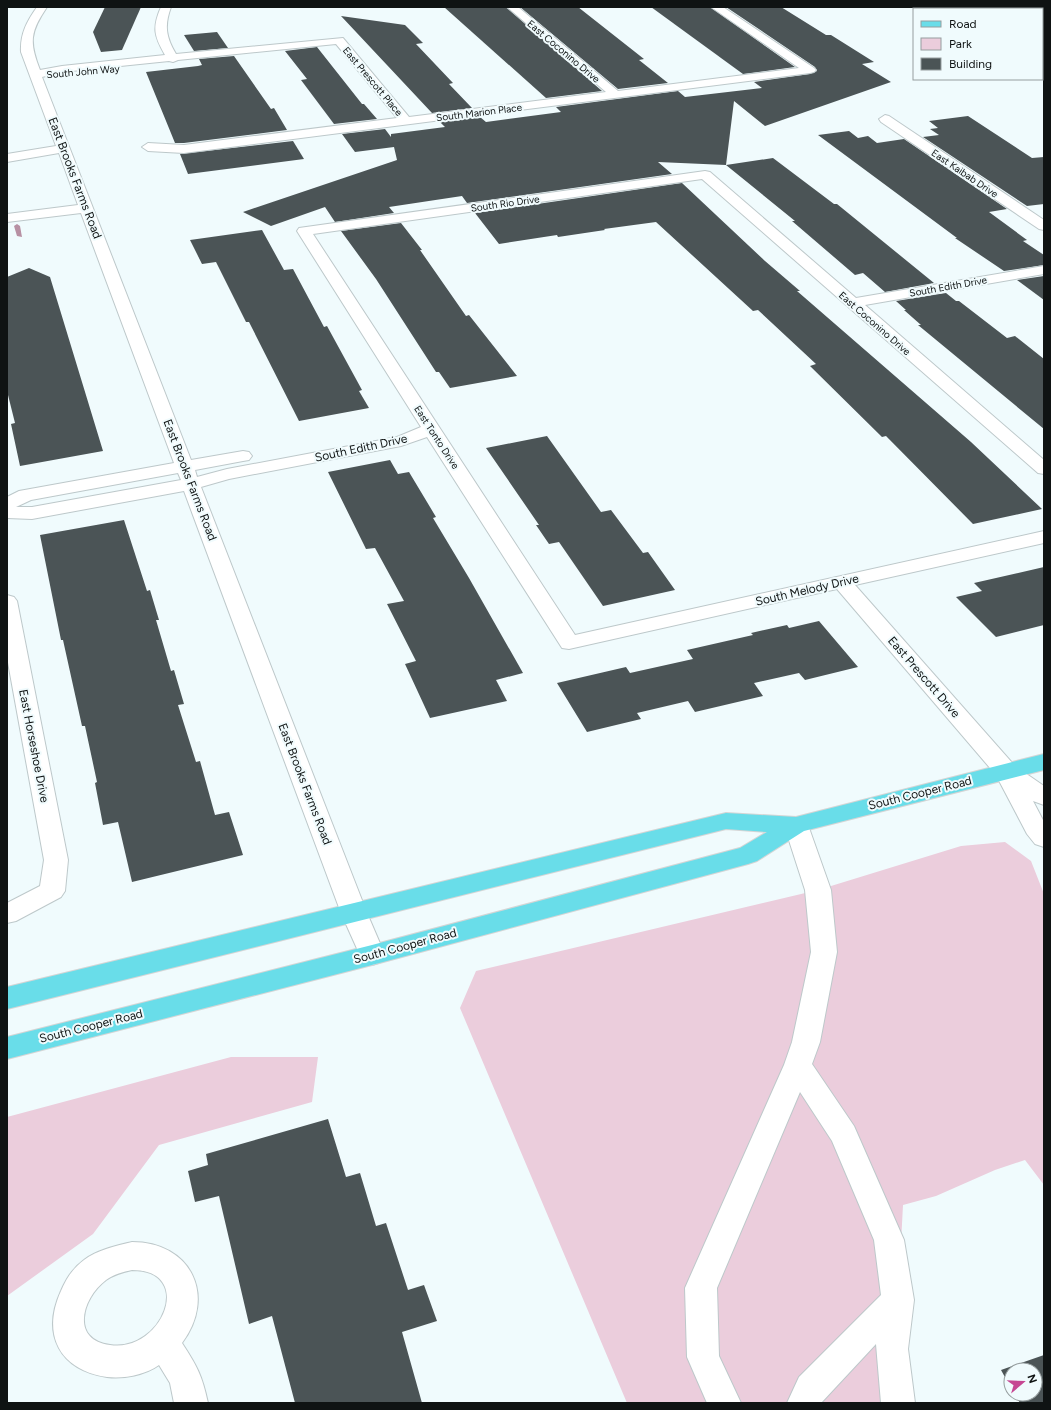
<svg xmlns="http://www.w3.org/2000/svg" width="1051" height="1410" viewBox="0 0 1051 1410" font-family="Figtree,sans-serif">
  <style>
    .green { fill: #ebcddc }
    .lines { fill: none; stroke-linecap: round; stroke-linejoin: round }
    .stream { fill: #b790a3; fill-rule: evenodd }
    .building { fill: #4b5456 }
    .minor-casing { stroke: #bdc8ca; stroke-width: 2 }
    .major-casing { stroke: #d4d5d5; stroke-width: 2 }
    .minor { fill: #fff; fill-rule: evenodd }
    .major { fill: #69dde9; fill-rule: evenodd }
    .labels { text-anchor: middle; stroke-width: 4; stroke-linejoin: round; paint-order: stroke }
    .far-street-label { font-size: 10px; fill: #0f1313; stroke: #f0fbfd }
    .street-label { font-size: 12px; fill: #0f1313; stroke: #f0fbfd }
  </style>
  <rect width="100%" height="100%" fill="#f0fbfd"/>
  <!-- green -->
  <g class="green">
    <path d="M 1005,842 L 1031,861 L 1044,894 L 1044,1185 L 1025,1160 L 995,1170 L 936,1196 L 903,1205 L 898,1300 L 898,1403 L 627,1403 L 460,1008 L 476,971 L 818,890 L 961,846 Z"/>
    <path d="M 231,1057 L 318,1057 L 312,1102 L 159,1145 L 93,1234 L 7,1296 L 7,1117 Z"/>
  </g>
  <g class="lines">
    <!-- stream -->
    <path class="stream" d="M 17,224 L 20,226 L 22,237 L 17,236 L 14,226 Z"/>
  </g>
  <!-- building -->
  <g class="building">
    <path d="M 105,7 L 141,7 L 122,50 L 101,52 L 93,32 Z"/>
    <path d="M 444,7 L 506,7 L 602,91 L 546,98 Z"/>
    <path d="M 520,7 L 578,7 L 644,59 L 639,60 L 668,83 L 618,89 Z"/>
    <path d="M 651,7 L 710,7 L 795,67 L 743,74 Z"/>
    <path d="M 726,7 L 781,7 L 826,35 L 831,35 L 874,62 L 862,64 L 891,82 L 765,126 L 734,101 L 726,165 L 773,158 L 834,204 L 837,204 L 934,283 L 885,292 L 863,273 L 855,275 L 792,221 L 795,221 L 726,165 L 658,162 L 672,174 L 467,203 L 462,196 L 389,207 L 394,213 L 335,222 L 325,207 L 271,226 L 243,212 L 397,160 L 394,147 L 355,152 L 342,134 L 385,129 L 391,137 L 391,134 L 445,127 L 440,122 L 480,117 L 486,122 L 561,112 L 556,107 L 678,91 L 685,97 L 762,88 L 754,82 L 810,74 L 817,71 L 815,67 Z"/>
    <path d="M 341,16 L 405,25 L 423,43 L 416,44 L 453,83 L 449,84 L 472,108 L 432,113 Z"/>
    <path d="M 217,32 L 228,48 L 194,51 L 184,35 Z"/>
    <path d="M 317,47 L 362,104 L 364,104 L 377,119 L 334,124 L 301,80 L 307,79 L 285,51 Z"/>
    <path d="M 234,56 L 271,109 L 274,108 L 287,130 L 184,143 L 175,143 L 146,72 L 198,66 L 202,65 L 199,59 Z"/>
    <path d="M 968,116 L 1032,158 L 1044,157 L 1044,204 L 1027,206 L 923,137 L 939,135 L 930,129 L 938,128 L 929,121 Z"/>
    <path d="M 849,131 L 858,138 L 868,136 L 877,143 L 904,139 L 1007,209 L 989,212 L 1027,240 L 1023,241 L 1044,255 L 1044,265 L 1004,271 L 955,238 L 957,238 L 818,135 Z"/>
    <path d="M 293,141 L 304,159 L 188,174 L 180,154 Z"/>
    <path d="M 682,183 L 765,261 L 800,291 L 797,291 L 971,442 L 1042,509 L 973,524 L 886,436 L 882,437 L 810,366 L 816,364 L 758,310 L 753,311 L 656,222 L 604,229 L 605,230 L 558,237 L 557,235 L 499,244 L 475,213 Z"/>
    <path d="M 401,223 L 422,250 L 420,250 L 466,316 L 469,315 L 517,376 L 450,388 L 439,372 L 436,372 L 376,279 L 341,231 Z"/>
    <path d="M 262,230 L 284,270 L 293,269 L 324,327 L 327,326 L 362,390 L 359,391 L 369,408 L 299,421 L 249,322 L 246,322 L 216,262 L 202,264 L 190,240 Z"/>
    <path d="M 29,268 L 50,277 L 103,451 L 20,466 L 11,424 L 15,423 L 7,391 L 7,277 Z"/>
    <path d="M 1044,276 L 1044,300 L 1017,280 Z"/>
    <path d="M 946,293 L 956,301 L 959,301 L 1007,338 L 1015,336 L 1044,359 L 1044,429 L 918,325 L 921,325 L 904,310 L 906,310 L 896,301 Z"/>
    <path d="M 547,436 L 601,512 L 611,510 L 643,553 L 648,552 L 675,590 L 603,606 L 559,542 L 549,544 L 536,525 L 539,525 L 486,448 Z"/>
    <path d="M 390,460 L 398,474 L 409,472 L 436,517 L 433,518 L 469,578 L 523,673 L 496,680 L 507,701 L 430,718 L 405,664 L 416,661 L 387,604 L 404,601 L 375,548 L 366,549 L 328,472 Z"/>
    <path d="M 124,520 L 147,591 L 150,590 L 159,620 L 156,620 L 171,671 L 174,670 L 184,704 L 178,705 L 196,762 L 200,761 L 215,815 L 229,812 L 243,855 L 132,882 L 118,822 L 103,825 L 95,783 L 97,782 L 85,726 L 82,726 L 63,640 L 61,640 L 40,535 Z"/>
    <path d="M 1044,567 L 1044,625 L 996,637 L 956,597 L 982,591 L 974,583 Z"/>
    <path d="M 819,621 L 858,667 L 805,680 L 799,673 L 754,683 L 763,696 L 695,712 L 688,701 L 637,713 L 641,719 L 587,732 L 557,683 L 626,667 L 630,673 L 693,659 L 687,650 L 753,635 L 751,633 L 787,625 L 789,628 Z"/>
    <path d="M 328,1119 L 346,1177 L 360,1173 L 376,1226 L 386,1223 L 408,1290 L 424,1285 L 437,1321 L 402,1332 L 422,1403 L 295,1403 L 272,1316 L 249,1324 L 219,1196 L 195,1202 L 188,1171 L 208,1165 L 206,1154 Z"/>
    <path d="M 1044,1355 L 1044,1403 L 1020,1403 L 1014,1394 L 1035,1394 L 1035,1370 L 1011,1370 L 1011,1388 L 1001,1370 Z"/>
  </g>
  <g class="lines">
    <!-- minor casing -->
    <g class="minor-casing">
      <g id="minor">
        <path d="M 37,7 L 47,7 C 30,32 29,42 40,70 L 62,66 L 165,55 C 154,36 152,28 161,7 L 171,7 C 164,26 166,37 176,54 L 343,38 L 409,117 L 606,92 L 507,7 L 518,7 L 618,91 L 799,68 L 711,7 L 723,7 L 814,68 L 816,70 L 814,72 L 810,73 L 184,153 L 148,151 L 142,147 L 148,143 L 184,145 L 397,118 L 336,44 L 178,60 L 173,62 L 169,61 L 62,72 L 42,77 L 191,460 L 243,451 L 249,452 L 252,456 L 249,460 L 243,461 L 195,470 L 197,477 L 227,469 L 397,437 L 421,427 L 297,231 L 299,228 L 705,171 L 710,172 L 856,298 L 1044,266 L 1044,274 L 865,305 L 1044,460 L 1044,474 L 1038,473 L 702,179 L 313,234 L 575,635 L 1044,531 L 1044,543 L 855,585 L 1015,766 L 1044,786 L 1044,805 L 1033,801 L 1044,822 L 1044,847 L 1035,844 L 1027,834 L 996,775 L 837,589 L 569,649 L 562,648 L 427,437 L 401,446 L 229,479 L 201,487 L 367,913 L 385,955 L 381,962 L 372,965 L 363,962 L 341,913 L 184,491 L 32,519 L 7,518 L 7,497 L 19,491 L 174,463 L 81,213 L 7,222 L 7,214 L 78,205 L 59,153 L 7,162 L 7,154 L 56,146 L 21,52 C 20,34 27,21 37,7 ZM 178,473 L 181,480 L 32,507 L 16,507 L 31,500 Z"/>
        <path d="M 953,7 L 966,7 L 967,9 L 954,9 Z"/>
        <rect x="1042" y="39" width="2" height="6"/>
        <path d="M 885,115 L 889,116 L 1044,220 L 1044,230 L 1039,229 L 881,122 L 879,119 Z"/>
        <path d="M 7,595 L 14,597 L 17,601 L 68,860 L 65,891 L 61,897 L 16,921 L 7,923 L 7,903 L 40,886 L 44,860 L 7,657 Z"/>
        <path d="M 796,817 L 804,819 L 808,825 L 831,890 L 837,952 L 820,1042 L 812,1064 L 854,1126 L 904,1240 L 914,1300 L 908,1349 L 915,1403 L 881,1403 L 876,1344 L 821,1403 L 787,1403 L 799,1377 L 881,1295 L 874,1240 L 832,1141 L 800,1092 L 717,1288 L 719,1356 L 741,1403 L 707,1403 L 687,1357 L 685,1288 L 784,1065 L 792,1042 L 811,952 L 805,890 L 784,825 L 788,819 Z"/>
        <path d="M 132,1242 C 191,1242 217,1296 182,1343 C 197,1366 202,1375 208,1403 L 174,1403 L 170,1383 L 159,1365 C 145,1375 124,1379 107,1377 C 60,1370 41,1335 61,1291 C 66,1279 73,1268 84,1260 C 97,1250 116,1246 132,1242 ZM 132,1270 C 196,1270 162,1353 110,1345 C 70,1340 82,1298 106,1280 C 114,1274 123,1272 132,1270 Z"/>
      </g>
    </g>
    <!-- major casing -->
    <g class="major-casing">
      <path id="major" d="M 1044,754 L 1044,770 L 804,831 L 757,861 L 748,864 L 372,965 L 7,1059 L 7,1037 L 372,945 L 740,848 L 767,832 L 726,829 L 7,1009 L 7,987 L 726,813 L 796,817 Z"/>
    </g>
    <!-- minor -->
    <use href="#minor" class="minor"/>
    <!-- major -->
    <use href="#major" class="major"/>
  </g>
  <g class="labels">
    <!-- far-street labels -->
    <g class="far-street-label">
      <text transform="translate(564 51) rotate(40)" y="4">East Coconino Drive</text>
      <text transform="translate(83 71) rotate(-5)" y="4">South John Way</text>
      <text transform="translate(373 81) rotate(50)" y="4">East Prescott Place</text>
      <text transform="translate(479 112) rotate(-7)" y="4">South Marion Place</text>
      <text transform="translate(965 173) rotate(34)" y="4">East Kaibab Drive</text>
      <text transform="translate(505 203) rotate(-8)" y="4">South Rio Drive</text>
      <text transform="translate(948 286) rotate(-10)" y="4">South Edith Drive</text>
      <text transform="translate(875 323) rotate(41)" y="4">East Coconino Drive</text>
      <text transform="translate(437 437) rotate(57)" y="4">East Tonto Drive</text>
    </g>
    <!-- street labels -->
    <g class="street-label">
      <text transform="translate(75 178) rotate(69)" y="4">East Brooks Farms Road</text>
      <text transform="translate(361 448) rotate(-12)" y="4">South Edith Drive</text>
      <text transform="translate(190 480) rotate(69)" y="4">East Brooks Farms Road</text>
      <text transform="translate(807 590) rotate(-13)" y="4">South Melody Drive</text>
      <text transform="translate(924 677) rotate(49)" y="4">East Prescott Drive</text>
      <text transform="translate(34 746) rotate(79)" y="4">East Horseshoe Drive</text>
      <text transform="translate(305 784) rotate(69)" y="4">East Brooks Farms Road</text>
      <text transform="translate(920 793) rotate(-14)" y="4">South Cooper Road</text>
      <text transform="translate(405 946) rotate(-15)" y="4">South Cooper Road</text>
      <text transform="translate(91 1026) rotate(-14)" y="4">South Cooper Road</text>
    </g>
  </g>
  <!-- border -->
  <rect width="1051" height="1410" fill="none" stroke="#0f1313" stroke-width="16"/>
  <!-- legend -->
  <rect x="913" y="8" width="130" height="72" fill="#f0fbfd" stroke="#969e9f"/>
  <rect x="921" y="21" width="20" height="6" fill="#69dde9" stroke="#969e9f"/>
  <text x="949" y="28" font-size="12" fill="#0f1313">Road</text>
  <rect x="921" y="38" width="20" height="12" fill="#ebcddc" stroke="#969e9f"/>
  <text x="949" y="48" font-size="12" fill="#0f1313">Park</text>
  <rect x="921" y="58" width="20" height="12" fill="#4b5456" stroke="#969e9f"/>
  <text x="949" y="68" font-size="12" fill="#0f1313">Building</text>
  <!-- north arrow -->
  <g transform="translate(1023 1382) rotate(71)"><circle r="19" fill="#f0fbfd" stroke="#969e9f"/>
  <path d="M0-3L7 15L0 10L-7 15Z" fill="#c64793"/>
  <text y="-6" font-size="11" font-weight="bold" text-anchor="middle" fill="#0f1313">N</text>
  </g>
</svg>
